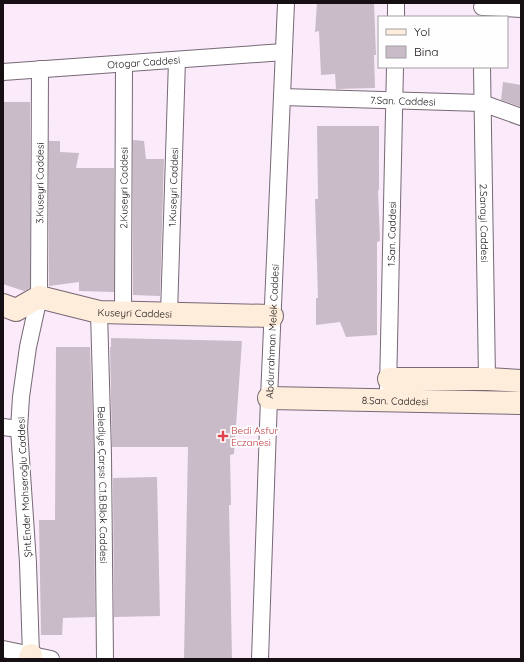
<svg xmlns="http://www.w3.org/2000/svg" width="524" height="662" viewBox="0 0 524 662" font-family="Quicksand,sans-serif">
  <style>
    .building { fill: #cabbc9 }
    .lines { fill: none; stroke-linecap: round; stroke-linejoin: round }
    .street-casing { stroke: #766875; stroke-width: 18 }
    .secondary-casing { stroke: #766875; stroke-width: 24 }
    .street { stroke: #fff; stroke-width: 16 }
    .secondary { stroke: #feedda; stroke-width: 22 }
    .health-dot { fill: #e0444e; stroke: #fefefe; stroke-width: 1.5 }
    .labels { text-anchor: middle; stroke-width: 3.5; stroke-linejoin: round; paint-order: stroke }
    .street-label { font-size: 10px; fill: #161015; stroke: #fefefe }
    .health-label { font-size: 10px; fill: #be3a42; stroke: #fefefe; text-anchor: start }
  </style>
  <rect width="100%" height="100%" fill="#fbebfa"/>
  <!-- building -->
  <g class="building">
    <path d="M 317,3 L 374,3 L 376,55 L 374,55 L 375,88 L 336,89 L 335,74 L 321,75 L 319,31 L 315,32 Z"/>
    <path d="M 503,82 L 521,85 L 521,107 L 501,100 Z"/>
    <path d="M 3,102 L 30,102 L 30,288 L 24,291 L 3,284 Z"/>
    <path d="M 317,126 L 379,126 L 379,190 L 378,190 L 380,241 L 377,242 L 377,335 L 346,337 L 340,322 L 316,325 L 316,298 L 318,298 L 315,199 L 318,199 Z"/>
    <path d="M 133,140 L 144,141 L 146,159 L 164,159 L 160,296 L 133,295 Z"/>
    <path d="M 49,141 L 60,141 L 60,152 L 79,153 L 76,168 L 114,168 L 114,292 L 79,291 L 79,282 L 49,286 Z"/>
    <path d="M 111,338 L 242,341 L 234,454 L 230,455 L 231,505 L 229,505 L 232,659 L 184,659 L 188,447 L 112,447 L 110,347 L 111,347 Z"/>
    <path d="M 56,347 L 90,347 L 94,455 L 95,617 L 63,618 L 62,635 L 41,635 L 39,520 L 55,520 Z"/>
    <path d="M 157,477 L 160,616 L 114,617 L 113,478 Z"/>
  </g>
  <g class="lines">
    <!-- street casing -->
    <g class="street-casing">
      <g id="street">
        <path d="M 482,7 L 521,9"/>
        <path d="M 396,17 L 396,3"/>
        <path id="s1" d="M 482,67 L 487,379"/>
        <path id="s2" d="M 3,72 L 284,52"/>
        <path id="s3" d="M 282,97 L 482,103 L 521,117"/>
        <path id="s4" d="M 99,312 L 103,455 L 105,659"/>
        <path id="s5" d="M 123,313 L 124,64"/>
        <path id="s6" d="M 169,314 L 177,60"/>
        <path id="s7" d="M 388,389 L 395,67"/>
        <path d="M 3,427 L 19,429"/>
        <path d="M 3,649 L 51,659"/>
        <path id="s8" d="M 31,655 L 28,563 L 19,429 L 21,397 L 28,347 L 39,297 L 40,69"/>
        <path id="s9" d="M 260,659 L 269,398 L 286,3"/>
      </g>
    </g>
    <!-- secondary casing -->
    <g class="secondary-casing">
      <g id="secondary">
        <path id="s10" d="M 3,305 L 16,310 L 39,297 L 99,312 L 272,316"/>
        <path d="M 389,379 L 487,379 L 521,381"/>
        <path id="s11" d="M 269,398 L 521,403"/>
        <path d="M 30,659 L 31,655"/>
      </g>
    </g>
    <!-- street -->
    <use href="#street" class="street"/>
    <!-- secondary -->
    <use href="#secondary" class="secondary"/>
  </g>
  <!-- markers -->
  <path class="health-dot" d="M221 430h4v4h4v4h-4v4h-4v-4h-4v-4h4z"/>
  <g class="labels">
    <!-- street labels -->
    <g class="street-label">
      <text dy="4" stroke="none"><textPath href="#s2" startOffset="141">Otogar Caddesi</textPath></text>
      <text dy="4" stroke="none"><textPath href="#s3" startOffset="121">7.San. Caddesi</textPath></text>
      <text dy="4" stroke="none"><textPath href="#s8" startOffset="474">3.Kuseyri Caddesi</textPath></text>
      <text dy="4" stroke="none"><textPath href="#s6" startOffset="127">1.Kuseyri Caddesi</textPath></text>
      <text dy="4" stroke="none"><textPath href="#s5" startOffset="125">2.Kuseyri Caddesi</textPath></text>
      <text dy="4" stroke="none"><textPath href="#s1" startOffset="156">2.Sanayi Caddesi</textPath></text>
      <text dy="4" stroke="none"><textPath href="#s7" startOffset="155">1.San. Caddesi</textPath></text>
      <text dy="4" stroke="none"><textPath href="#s10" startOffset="138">Kuseyri Caddesi</textPath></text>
      <text dy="4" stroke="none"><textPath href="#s9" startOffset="328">Abdurrahman Melek Caddesi</textPath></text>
      <text dy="4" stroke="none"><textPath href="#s11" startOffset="126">8.San. Caddesi</textPath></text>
      <text dy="4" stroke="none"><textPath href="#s4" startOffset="173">Belediye Çarşısı C.1.B.Blok Caddesi</textPath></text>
      <text transform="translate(24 487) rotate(-93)" y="4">Şht.Ender Mahseroğlu Caddesi</text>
    </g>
    <!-- health labels -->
    <g class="health-label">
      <text x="231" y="434">Bedi Asfur<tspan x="231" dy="12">Eczanesi</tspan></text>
    </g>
  </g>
  <!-- border -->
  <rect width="524" height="662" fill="none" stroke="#161015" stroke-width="8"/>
  <!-- legend -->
  <rect x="378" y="16" width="130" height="52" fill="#fefefe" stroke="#a19fa1"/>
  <rect x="386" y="29" width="20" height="6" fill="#feedda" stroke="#a19fa1"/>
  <text x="414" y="36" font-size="12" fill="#161015">Yol</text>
  <rect x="386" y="46" width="20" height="12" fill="#cabbc9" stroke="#a19fa1"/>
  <text x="414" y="56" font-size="12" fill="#161015">Bina</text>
</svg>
